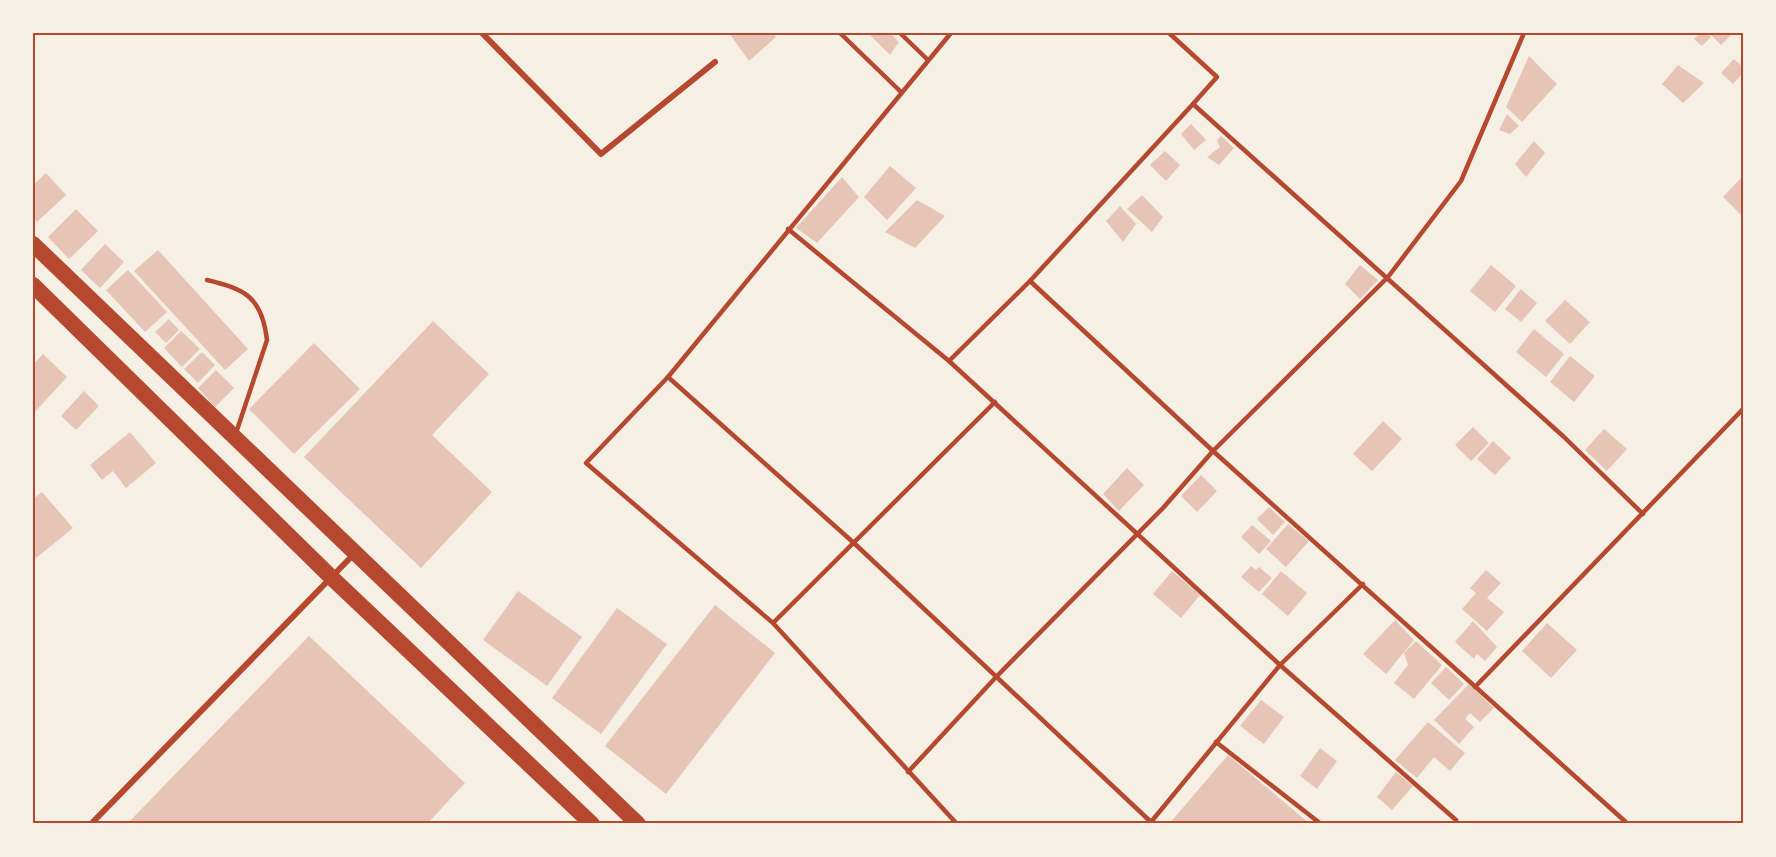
<svg xmlns="http://www.w3.org/2000/svg" width="1776" height="857" viewBox="0 0 1776 857" font-family="Commissioner,sans-serif">
  <style>
    .building { fill: #e6c5b7 }
    .lines { fill: none; stroke-linecap: round; stroke-linejoin: round }
    .service { stroke: #b5482f; stroke-width: 4.5 }
    .minor { stroke: #b5482f; stroke-width: 6 }
    .trunk { stroke: #b5482f; stroke-width: 16 }
    .neatline { fill: none; stroke: #b5482f; stroke-width: 2 }
  </style>
  <rect width="100%" height="100%" fill="#f6efe4"/>
  <!-- building -->
  <g class="building">
    <path d="M 729,33 L 772,33 L 776,37 L 749,61 Z"/>
    <path d="M 868,33 L 890,33 L 899,42 L 890,55 Z"/>
    <path d="M 1700,33 L 1707,33 L 1711,37 L 1702,46 L 1694,39 Z"/>
    <path d="M 1709,33 L 1733,33 L 1721,45 Z"/>
    <path d="M 1529,56 L 1557,84 L 1522,122 L 1506,107 Z"/>
    <path d="M 1734,59 L 1743,67 L 1743,73 L 1733,84 L 1721,73 Z"/>
    <path d="M 1678,65 L 1704,83 L 1683,103 L 1662,84 Z"/>
    <path d="M 1507,114 L 1519,126 L 1510,134 L 1499,130 Z"/>
    <path d="M 1191,124 L 1206,140 L 1194,150 L 1181,134 Z"/>
    <path d="M 1221,136 L 1234,148 L 1219,165 L 1207,157 L 1220,147 L 1217,140 Z"/>
    <path d="M 1534,141 L 1545,153 L 1526,177 L 1515,164 Z"/>
    <path d="M 1165,151 L 1180,165 L 1166,181 L 1150,165 Z"/>
    <path d="M 890,166 L 916,188 L 887,220 L 864,197 Z"/>
    <path d="M 46,173 L 66,195 L 37,222 L 33,217 L 33,185 Z"/>
    <path d="M 1743,176 L 1743,211 L 1740,214 L 1723,197 Z"/>
    <path d="M 842,177 L 859,197 L 817,243 L 796,228 Z"/>
    <path d="M 1142,195 L 1163,217 L 1152,232 L 1127,209 Z"/>
    <path d="M 917,200 L 945,216 L 915,248 L 885,232 Z"/>
    <path d="M 1120,206 L 1136,224 L 1123,242 L 1106,221 Z"/>
    <path d="M 76,209 L 98,231 L 69,259 L 48,237 Z"/>
    <path d="M 105,244 L 124,262 L 100,288 L 81,270 Z"/>
    <path d="M 158,250 L 248,349 L 225,370 L 134,271 Z"/>
    <path d="M 1360,265 L 1378,280 L 1360,299 L 1345,284 Z"/>
    <path d="M 1491,265 L 1516,286 L 1495,312 L 1470,291 Z"/>
    <path d="M 128,270 L 167,312 L 145,332 L 106,290 Z"/>
    <path d="M 1521,289 L 1537,303 L 1521,322 L 1505,309 Z"/>
    <path d="M 1565,300 L 1590,322 L 1570,344 L 1545,321 Z"/>
    <path d="M 169,319 L 179,330 L 166,343 L 155,332 Z"/>
    <path d="M 433,321 L 489,374 L 432,435 L 492,492 L 421,568 L 304,457 Z"/>
    <path d="M 1534,329 L 1564,354 L 1546,377 L 1516,352 Z"/>
    <path d="M 181,331 L 200,349 L 182,367 L 164,348 Z"/>
    <path d="M 314,343 L 360,389 L 294,454 L 249,409 Z"/>
    <path d="M 202,352 L 215,365 L 198,383 L 184,369 Z"/>
    <path d="M 43,354 L 67,377 L 33,414 L 33,365 Z"/>
    <path d="M 1570,356 L 1595,376 L 1574,402 L 1550,382 Z"/>
    <path d="M 216,370 L 234,388 L 215,407 L 198,388 Z"/>
    <path d="M 84,391 L 99,406 L 76,430 L 61,416 Z"/>
    <path d="M 1383,421 L 1402,439 L 1372,471 L 1353,454 Z"/>
    <path d="M 1473,427 L 1489,443 L 1471,461 L 1455,445 Z"/>
    <path d="M 1604,429 L 1627,449 L 1607,471 L 1585,450 Z"/>
    <path d="M 130,432 L 156,463 L 126,488 L 113,471 L 102,480 L 90,465 Z"/>
    <path d="M 1493,441 L 1511,458 L 1495,475 L 1477,459 Z"/>
    <path d="M 1127,468 L 1144,485 L 1119,511 L 1103,494 Z"/>
    <path d="M 1201,475 L 1217,491 L 1197,512 L 1181,496 Z"/>
    <path d="M 42,492 L 73,528 L 36,558 L 33,555 L 33,499 Z"/>
    <path d="M 1269,507 L 1285,522 L 1273,535 L 1257,519 Z"/>
    <path d="M 1288,524 L 1309,541 L 1286,567 L 1266,549 Z"/>
    <path d="M 1252,525 L 1271,541 L 1259,554 L 1241,537 Z"/>
    <path d="M 1251,566 L 1256,570 L 1259,567 L 1272,578 L 1259,592 L 1241,577 Z"/>
    <path d="M 1486,570 L 1501,583 L 1487,598 L 1504,612 L 1487,631 L 1462,609 L 1476,593 L 1470,588 Z"/>
    <path d="M 1172,571 L 1200,595 L 1181,618 L 1153,594 Z"/>
    <path d="M 1281,571 L 1307,593 L 1288,616 L 1262,594 Z"/>
    <path d="M 518,591 L 582,637 L 547,686 L 483,640 Z"/>
    <path d="M 715,605 L 775,653 L 666,794 L 605,746 Z"/>
    <path d="M 617,608 L 667,644 L 601,734 L 552,698 Z"/>
    <path d="M 1395,620 L 1414,640 L 1386,674 L 1363,654 Z"/>
    <path d="M 1473,621 L 1497,647 L 1485,661 L 1477,654 L 1474,659 L 1455,642 Z"/>
    <path d="M 1547,623 L 1577,650 L 1551,678 L 1522,651 Z"/>
    <path d="M 309,636 L 465,783 L 427,824 L 127,824 Z"/>
    <path d="M 1416,641 L 1442,665 L 1414,699 L 1394,683 L 1408,665 L 1404,653 Z"/>
    <path d="M 1446,667 L 1464,684 L 1449,700 L 1431,683 Z"/>
    <path d="M 1469,684 L 1494,708 L 1480,722 L 1470,713 L 1465,719 L 1474,727 L 1459,744 L 1434,720 Z"/>
    <path d="M 1261,700 L 1284,717 L 1264,744 L 1240,726 Z"/>
    <path d="M 1428,722 L 1465,753 L 1450,771 L 1434,757 L 1417,778 L 1395,760 Z"/>
    <path d="M 1320,748 L 1337,761 L 1317,789 L 1300,776 Z"/>
    <path d="M 1228,755 L 1310,824 L 1169,824 Z"/>
    <path d="M 1396,772 L 1413,786 L 1392,810 L 1377,797 Z"/>
  </g>
  <g class="lines">
    <!-- service -->
    <g class="service">
      <path d="M 840,33 L 900,91"/>
      <path d="M 900,33 L 928,60"/>
      <path d="M 951,33 L 668,377 L 586,463 L 773,623 L 957,824"/>
      <path d="M 1169,33 L 1217,77 L 1193,104"/>
      <path d="M 788,229 L 949,361 L 1280,665 L 1456,820"/>
      <path d="M 207,280 C 245,289 262,297 267,340 L 236,433"/>
      <path d="M 1030,281 L 1213,451 L 1628,824"/>
      <path d="M 949,361 L 1030,281 L 1193,104 L 1564,437 L 1643,514"/>
      <path d="M 668,377 L 855,544 L 1151,822"/>
      <path d="M 773,623 L 995,402"/>
      <path d="M 1475,687 L 1743,409"/>
      <path d="M 1216,742 L 1321,824"/>
      <path d="M 908,772 L 997,676 L 1163,508 L 1213,451 L 1388,277 L 1461,181 L 1524,33"/>
      <path d="M 1151,822 L 1280,665 L 1363,584"/>
    </g>
    <!-- minor -->
    <g class="minor">
      <path d="M 482,33 L 601,154 L 715,62"/>
      <path d="M 91,824 L 353,555"/>
    </g>
    <!-- trunk -->
    <g class="trunk">
      <path d="M 33,244 L 638,824"/>
      <path d="M 33,285 L 332,578 L 592,824"/>
    </g>
  </g>
  <!-- border -->
  <rect width="1776" height="857" fill="none" stroke="#f6efe4" stroke-width="69"/>
  <rect x="34" y="34" width="1708" height="788" class="neatline"/>
</svg>
